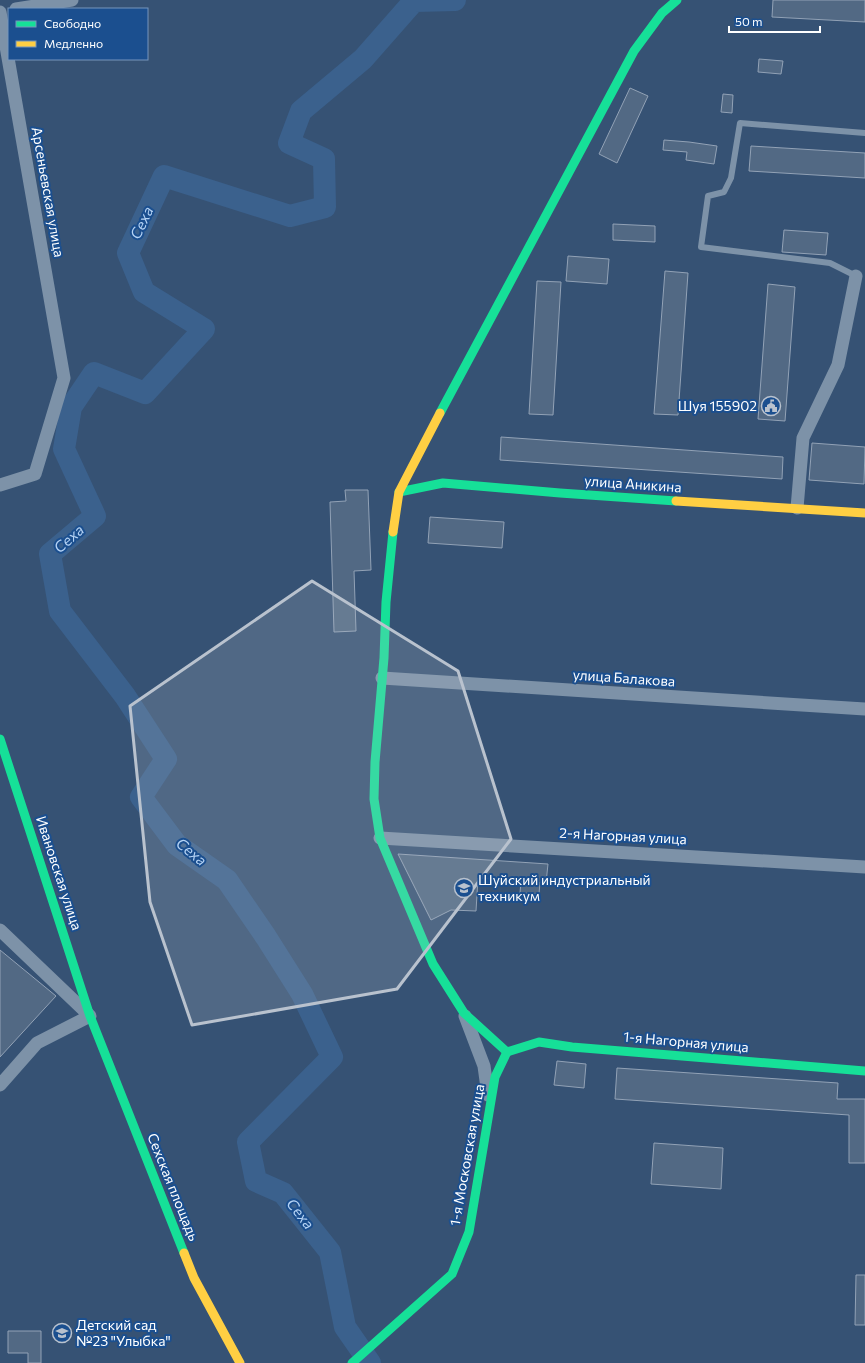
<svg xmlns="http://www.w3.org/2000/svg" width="865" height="1363" viewBox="0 0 865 1363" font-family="Commissioner,sans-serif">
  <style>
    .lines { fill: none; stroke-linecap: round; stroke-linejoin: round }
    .river { stroke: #3b618d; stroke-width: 22 }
    .building { fill: #526984; stroke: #92a2b6 }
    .lane { stroke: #7d92a8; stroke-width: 6 }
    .street { stroke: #7d92a8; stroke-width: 13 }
    .fast { stroke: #16e098; stroke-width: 9 }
    .slow { stroke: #ffcf43; stroke-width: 9 }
    .marked { fill: #b9c2ce; fill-opacity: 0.2; stroke: #b9c2ce; stroke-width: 3; stroke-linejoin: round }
    .labels { text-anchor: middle; stroke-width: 4; stroke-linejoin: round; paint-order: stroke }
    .street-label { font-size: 14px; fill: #fff; stroke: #1b4f8f }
    .poi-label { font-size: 14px; fill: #fff; stroke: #1b4f8f; text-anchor: start }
    .water-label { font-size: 15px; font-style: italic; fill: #b5d3f5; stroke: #1b4f8f }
  </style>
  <rect width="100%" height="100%" fill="#365274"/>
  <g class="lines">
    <!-- river -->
    <path class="river" d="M 370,1363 L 345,1327 L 330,1252 L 283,1193 L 256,1181 L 248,1142 L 332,1057 L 302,994 L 266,937 L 227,880 L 177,845 L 141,797 L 166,759 L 125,696 L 60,611 L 50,554 L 95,516 L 64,449 L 71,407 L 94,373 L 145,393 L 204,329 L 144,292 L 128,253 L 164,176 L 290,216 L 325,207 L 324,159 L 289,143 L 301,111 L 363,59 L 414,1 L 455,0"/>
  </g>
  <!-- building -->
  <g class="building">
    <path d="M 773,0 L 865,0 L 865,22 L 772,17 Z"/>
    <path d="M 759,59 L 783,61 L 781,74 L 758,72 Z"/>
    <path d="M 630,88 L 648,96 L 617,163 L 599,154 Z"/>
    <path d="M 723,94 L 733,95 L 732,113 L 721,112 Z"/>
    <path d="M 664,140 L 689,142 L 717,146 L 714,164 L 686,160 L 687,152 L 663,150 Z"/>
    <path d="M 751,146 L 865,153 L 865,178 L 749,171 Z"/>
    <path d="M 613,224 L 655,226 L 655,242 L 613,240 Z"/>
    <path d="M 784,230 L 828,233 L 826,255 L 782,252 Z"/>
    <path d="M 568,256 L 609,259 L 607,284 L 566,281 Z"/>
    <path d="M 665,271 L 688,273 L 678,415 L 654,414 Z"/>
    <path d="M 537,281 L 561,282 L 553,415 L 529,414 Z"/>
    <path d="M 768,284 L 795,287 L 785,421 L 758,419 Z"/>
    <path d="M 501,437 L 783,457 L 782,479 L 500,460 Z"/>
    <path d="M 812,443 L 865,447 L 864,484 L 809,480 Z"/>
    <path d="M 345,490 L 368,490 L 371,570 L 354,571 L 356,631 L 334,632 L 330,502 L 346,501 Z"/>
    <path d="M 430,517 L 504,522 L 502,548 L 428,543 Z"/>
    <path d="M 398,854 L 548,864 L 546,883 L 540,882 L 539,894 L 520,893 L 521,881 L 478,878 L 476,911 L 451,910 L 431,920 Z"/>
    <path d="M 0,950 L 56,996 L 0,1057 Z"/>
    <path d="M 557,1061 L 586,1064 L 584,1088 L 554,1085 Z"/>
    <path d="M 617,1068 L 838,1083 L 837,1099 L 865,1099 L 865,1163 L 849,1163 L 849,1115 L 615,1099 Z"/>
    <path d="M 654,1143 L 723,1148 L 721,1189 L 651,1184 Z"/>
    <path d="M 856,1275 L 865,1275 L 865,1325 L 855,1325 Z"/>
    <path d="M 8,1331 L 41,1331 L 41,1363 L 28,1363 L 28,1353 L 8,1353 Z"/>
  </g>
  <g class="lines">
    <!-- lane -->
    <path class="lane" d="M 856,276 L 830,263 L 701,247 L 708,196 L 724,192 L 731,178 L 740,123 L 865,133"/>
    <!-- street -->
    <g class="street">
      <path d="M 16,9 L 72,0"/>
      <path d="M 0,485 L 35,474 L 64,378 L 0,12"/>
      <path d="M 797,508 L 803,438 L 838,365 L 856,276"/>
      <path d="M 382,678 L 865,709"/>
      <path d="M 380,838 L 865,867"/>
      <path d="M 0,930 L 90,1016 L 37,1043 L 0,1085"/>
      <path d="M 465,1016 L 484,1066 L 488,1095"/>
    </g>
    <!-- fast -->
    <g class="fast">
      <path d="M 440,413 L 634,51 L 662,13 L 677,0"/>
      <path d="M 399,492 L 443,483 L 560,493 L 676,501"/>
      <path d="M 393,532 L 386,602 L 384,658 L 375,762 L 374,799 L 380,838 L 433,964 L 464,1013 L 507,1052"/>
      <path d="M 0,739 L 90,1016 L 184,1253"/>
      <path d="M 507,1052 L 539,1042 L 572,1047 L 865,1071"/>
      <path d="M 352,1363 L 452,1274 L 469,1232 L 495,1077 L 507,1052"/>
    </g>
    <!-- slow -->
    <g class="slow">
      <path d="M 676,501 L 865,513"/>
      <path d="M 393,532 L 399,492 L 440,413"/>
      <path d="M 184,1253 L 194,1278 L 240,1363"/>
    </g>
  </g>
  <!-- marked area -->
  <path class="marked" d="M 312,581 L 458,671 L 511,839 L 397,989 L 192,1025 L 150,902 L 130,706 Z"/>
  <!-- icons -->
  <defs>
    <g id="civic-ring" transform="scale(1)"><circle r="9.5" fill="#1b4f8f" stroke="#b9c2ce" stroke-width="1.5"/><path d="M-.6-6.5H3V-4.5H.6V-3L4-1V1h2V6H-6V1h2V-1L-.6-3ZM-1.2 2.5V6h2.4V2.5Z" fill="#b9c2ce"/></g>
    <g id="university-ring" transform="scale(1)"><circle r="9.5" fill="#1b4f8f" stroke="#b9c2ce" stroke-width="1.5"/><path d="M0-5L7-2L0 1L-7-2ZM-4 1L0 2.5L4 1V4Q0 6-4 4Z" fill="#b9c2ce"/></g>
    <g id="school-ring" transform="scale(1)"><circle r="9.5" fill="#1b4f8f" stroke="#b9c2ce" stroke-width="1.5"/><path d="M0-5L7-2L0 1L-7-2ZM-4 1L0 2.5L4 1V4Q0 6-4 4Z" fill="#b9c2ce"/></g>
  </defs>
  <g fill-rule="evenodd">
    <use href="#civic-ring" x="771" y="406"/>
    <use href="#university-ring" x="464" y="888"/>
    <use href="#school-ring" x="62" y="1333"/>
  </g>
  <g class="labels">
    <!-- street labels -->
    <g class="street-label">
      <text transform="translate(48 192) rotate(80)" y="5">Арсеньевская улица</text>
      <text transform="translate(633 484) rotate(4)" y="5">улица Аникина</text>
      <text transform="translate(624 678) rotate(4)" y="5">улица Балакова</text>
      <text transform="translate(623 836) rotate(3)" y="5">2-я Нагорная улица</text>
      <text transform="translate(59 873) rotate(72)" y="5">Ивановская улица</text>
      <text transform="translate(686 1042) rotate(5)" y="5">1-я Нагорная улица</text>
      <text transform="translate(467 1155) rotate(-80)" y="5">1-я Московская улица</text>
      <text transform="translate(173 1187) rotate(68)" y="5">Сехская площадь</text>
    </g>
    <!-- poi labels -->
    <g class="poi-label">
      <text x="757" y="411" text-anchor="end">Шуя 155902</text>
      <text x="478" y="885">Шуйский индустриальный<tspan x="478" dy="16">техникум</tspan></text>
      <text x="76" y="1330">Детский сад<tspan x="76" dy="16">№23 "Улыбка"</tspan></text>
    </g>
    <!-- water labels -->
    <g class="water-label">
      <text transform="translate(142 223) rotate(-65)" y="5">Сеха</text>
      <text transform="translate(69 539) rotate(-41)" y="5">Сеха</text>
      <text transform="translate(191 852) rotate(39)" y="5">Сеха</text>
      <text transform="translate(300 1214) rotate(52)" y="5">Сеха</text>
    </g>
  </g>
  <!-- legend -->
  <rect x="8" y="8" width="140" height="52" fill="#1b4f8f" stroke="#7695bc"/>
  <rect x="16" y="21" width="20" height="6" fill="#16e098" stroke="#7695bc"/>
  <text x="44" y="28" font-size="12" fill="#ffffff">Свободно</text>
  <rect x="16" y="41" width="20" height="6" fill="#ffcf43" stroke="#7695bc"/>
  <text x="44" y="48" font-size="12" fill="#ffffff">Медленно</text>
  <!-- scale -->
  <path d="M729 26v6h91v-6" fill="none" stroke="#ffffff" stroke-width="2"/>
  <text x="735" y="26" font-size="12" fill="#ffffff" stroke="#1b4f8f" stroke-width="3" paint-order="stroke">50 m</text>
</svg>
